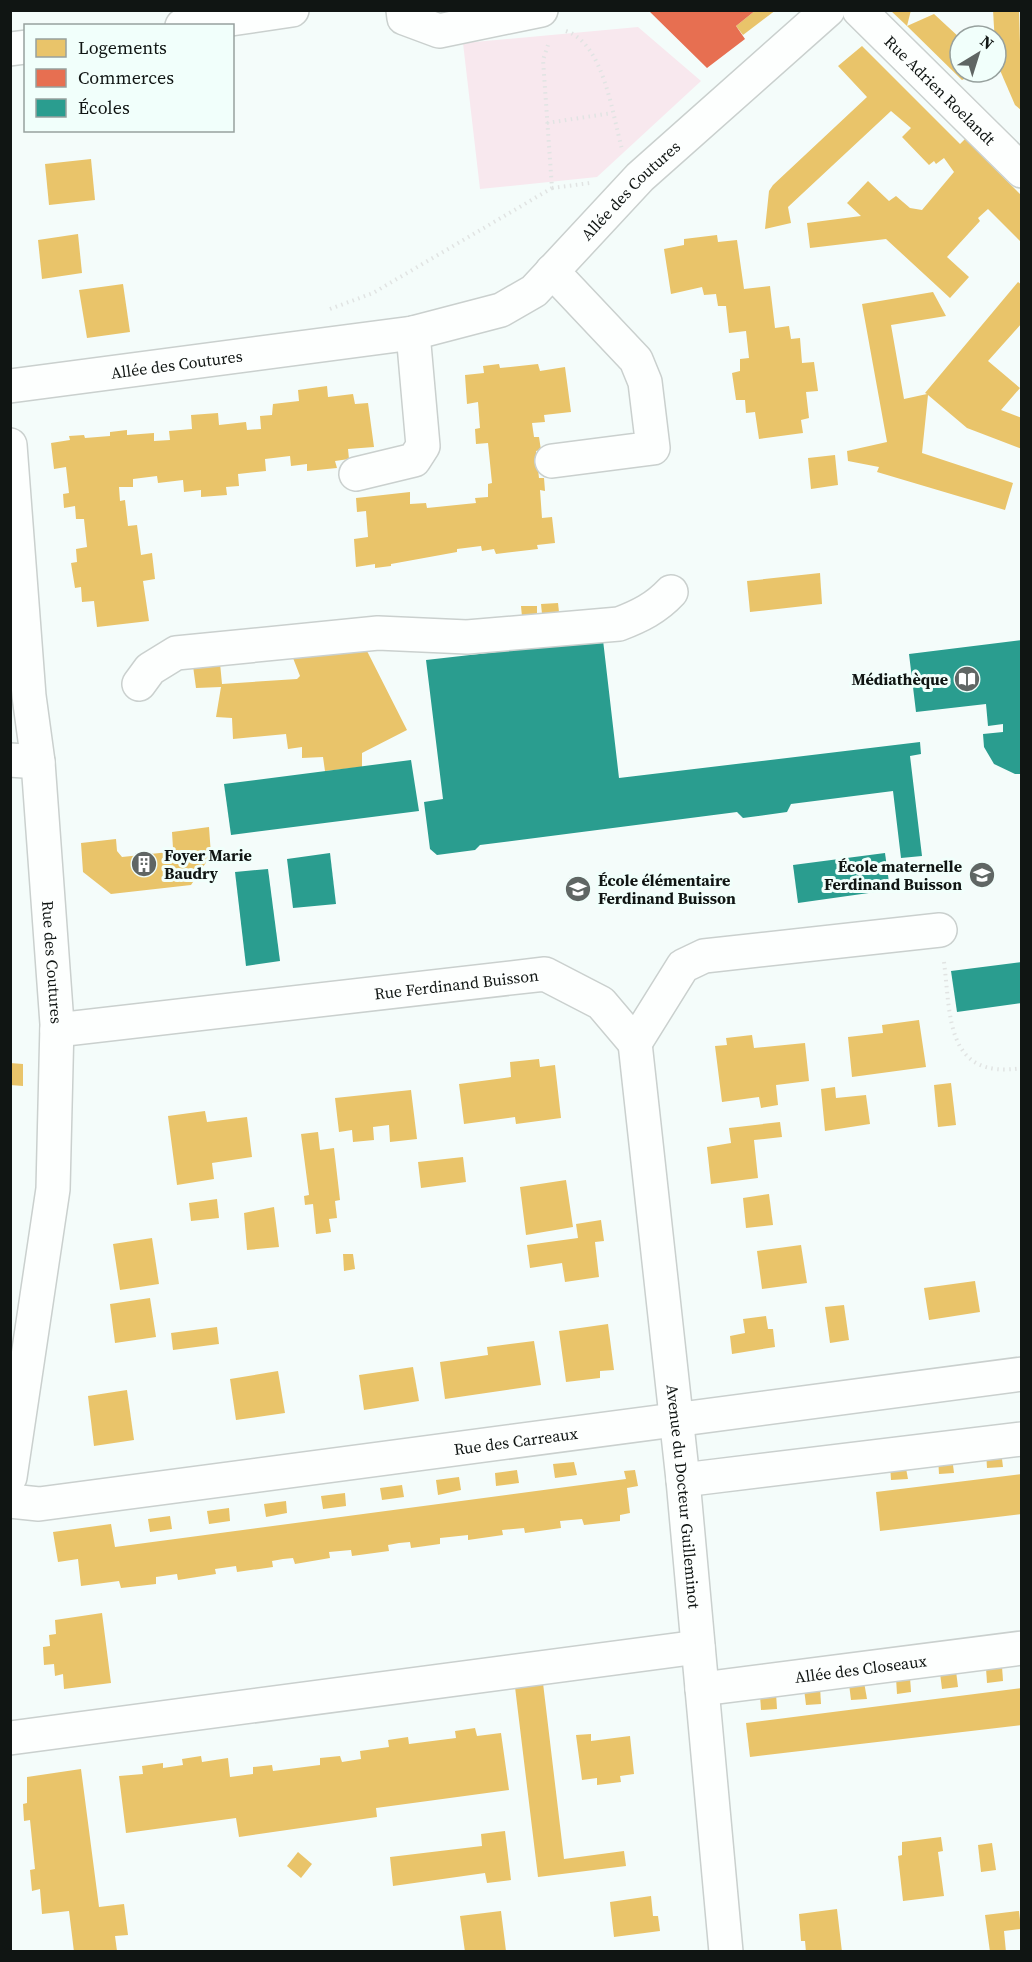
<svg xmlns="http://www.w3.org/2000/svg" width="1032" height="1962" viewBox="0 0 1032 1962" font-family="'Source Serif 4',serif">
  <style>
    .green { fill: #f8e8ee }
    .homes { fill: #e9c46a }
    .shops { fill: #e76f51 }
    .schools { fill: #2a9d8f }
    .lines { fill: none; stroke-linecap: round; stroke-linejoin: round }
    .minor-casing { stroke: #cad0ce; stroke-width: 36 }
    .path { stroke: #e1e4e3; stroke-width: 4; stroke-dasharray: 1.5 4.5; stroke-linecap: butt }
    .minor { stroke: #fdfffe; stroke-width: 33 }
    .labels { text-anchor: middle; stroke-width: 6; stroke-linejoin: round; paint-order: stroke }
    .street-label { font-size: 16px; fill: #101513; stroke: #f1fffb }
    .poi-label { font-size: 16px; font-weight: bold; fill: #101513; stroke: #f1fffb; text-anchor: end }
  </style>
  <rect width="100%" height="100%" fill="#f4fcfa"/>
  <!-- green -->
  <path class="green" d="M 638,27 L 701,81 L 597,177 L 480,189 L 463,43 Z"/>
  <!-- homes -->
  <g class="homes">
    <path d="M 756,10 L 776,10 L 743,35 L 736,26 Z"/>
    <path d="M 890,10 L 911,10 L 907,26 Z"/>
    <path d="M 993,10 L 1019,10 L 1022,111 L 1015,105 L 996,61 Z"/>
    <path d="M 934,14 L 960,38 L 960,72 L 979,72 L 962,80 L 907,26 Z"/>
    <path d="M 862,46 L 960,144 L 965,139 L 1022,196 L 1022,243 L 988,209 L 978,218 L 980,221 L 947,257 L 969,277 L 950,298 L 886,239 L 810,248 L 807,223 L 861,216 L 847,203 L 868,181 L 889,201 L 896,196 L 910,208 L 922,210 L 954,172 L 944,158 L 936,164 L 934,161 L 929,165 L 902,137 L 911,128 L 891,111 L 788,207 L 791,223 L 765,229 L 769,191 L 773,185 L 867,97 L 838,66 Z"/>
    <path d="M 91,159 L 95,200 L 49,205 L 45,164 Z"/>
    <path d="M 78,234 L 82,273 L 42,279 L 38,240 Z"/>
    <path d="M 717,235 L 718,242 L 737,240 L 744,289 L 770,286 L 775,328 L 789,326 L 791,339 L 800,338 L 802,363 L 814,362 L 818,391 L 806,392 L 809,418 L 801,420 L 803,433 L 759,439 L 755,412 L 746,413 L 745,400 L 736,400 L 732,373 L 740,371 L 740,359 L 749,358 L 746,331 L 729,333 L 726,306 L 718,306 L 716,294 L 704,295 L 702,287 L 671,294 L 664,249 L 684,245 L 684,239 Z"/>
    <path d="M 1018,282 L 1022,285 L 1022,323 L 988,361 L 1020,388 L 1001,410 L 1022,418 L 1022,449 L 967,428 L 928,395 L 922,453 L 1013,483 L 1005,510 L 877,472 L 879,467 L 848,461 L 847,451 L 887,442 L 862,304 L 933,292 L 946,316 L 891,325 L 904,399 L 927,394 L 925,393 Z"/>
    <path d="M 123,284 L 130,332 L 87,338 L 79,290 Z"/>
    <path d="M 499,364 L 500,368 L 538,364 L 540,371 L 565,367 L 571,412 L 544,415 L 545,422 L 532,423 L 534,437 L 539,437 L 541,450 L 536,451 L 539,478 L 544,478 L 545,491 L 540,490 L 542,518 L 552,517 L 555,543 L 537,545 L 538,549 L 496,554 L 494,549 L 482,551 L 481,546 L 457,549 L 457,552 L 391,564 L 391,566 L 375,568 L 375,564 L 356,567 L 354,539 L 368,537 L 366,511 L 357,512 L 356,498 L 410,492 L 410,504 L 426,503 L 427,508 L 476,503 L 475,498 L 488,497 L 488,484 L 492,483 L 488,443 L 476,444 L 475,429 L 480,428 L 478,402 L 467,404 L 465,375 L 484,373 L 483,366 Z"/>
    <path d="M 327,386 L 328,397 L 353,394 L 355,404 L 368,403 L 374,447 L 348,449 L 349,459 L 335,461 L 337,468 L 307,471 L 307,464 L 291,466 L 290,456 L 265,459 L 266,471 L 238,474 L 239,486 L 226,487 L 227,495 L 201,497 L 201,490 L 184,492 L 183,480 L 158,483 L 157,476 L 133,479 L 133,487 L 119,487 L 120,501 L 125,500 L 128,526 L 137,525 L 141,555 L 152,553 L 155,579 L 143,581 L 149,621 L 97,627 L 94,601 L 82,602 L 81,587 L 75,588 L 71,563 L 77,562 L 76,549 L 87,547 L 84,519 L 76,519 L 75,506 L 64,508 L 63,494 L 69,493 L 66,467 L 54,469 L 51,443 L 70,440 L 69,436 L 84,435 L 85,438 L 110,436 L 110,432 L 127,430 L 127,435 L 154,433 L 154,441 L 170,440 L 169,431 L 192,429 L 191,415 L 218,413 L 219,425 L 246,422 L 247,430 L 261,429 L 260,416 L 272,415 L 273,404 L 299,401 L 298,390 Z"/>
    <path d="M 835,455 L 838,485 L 811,489 L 808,458 Z"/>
    <path d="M 820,573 L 822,604 L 750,612 L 747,581 Z"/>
    <path d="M 558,603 L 559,612 L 542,614 L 541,604 Z"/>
    <path d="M 521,606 L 537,606 L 537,615 L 522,617 Z"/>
    <path d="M 366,649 L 407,730 L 362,753 L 362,767 L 325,771 L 323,757 L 302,758 L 302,747 L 288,749 L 286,734 L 233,739 L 232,718 L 216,717 L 221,687 L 196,688 L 193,666 L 220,663 L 222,684 L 297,679 L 300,676 L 293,658 Z"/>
    <path d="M 209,827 L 211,855 L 191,885 L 111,894 L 83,872 L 81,843 L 116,839 L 117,851 L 122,857 L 169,852 L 173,848 L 172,832 Z"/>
    <path d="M 919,1020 L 926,1067 L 852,1077 L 848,1037 L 883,1033 L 882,1025 Z"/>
    <path d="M 752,1035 L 754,1048 L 805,1043 L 809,1081 L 776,1085 L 778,1105 L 761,1108 L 759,1097 L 722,1102 L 715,1046 L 727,1045 L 726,1038 Z"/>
    <path d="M 539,1059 L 540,1067 L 555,1065 L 561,1118 L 516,1124 L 515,1117 L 464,1124 L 459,1084 L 511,1077 L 510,1062 Z"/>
    <path d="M 10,1063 L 23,1064 L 23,1086 L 10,1085 Z"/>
    <path d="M 951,1083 L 956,1125 L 938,1127 L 934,1085 Z"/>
    <path d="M 835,1087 L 836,1098 L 866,1095 L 870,1124 L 825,1131 L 821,1089 Z"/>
    <path d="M 411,1090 L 417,1139 L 390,1142 L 389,1125 L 373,1127 L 374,1140 L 353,1142 L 352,1130 L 339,1132 L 335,1098 Z"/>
    <path d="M 205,1111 L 207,1122 L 247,1117 L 252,1157 L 212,1163 L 214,1179 L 177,1185 L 168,1116 Z"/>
    <path d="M 780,1122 L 782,1137 L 754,1140 L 758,1178 L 711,1184 L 707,1147 L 731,1143 L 729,1128 Z"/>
    <path d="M 318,1132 L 320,1150 L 334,1148 L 340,1200 L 335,1201 L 337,1218 L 329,1219 L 331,1232 L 316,1234 L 313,1204 L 305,1205 L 304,1196 L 309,1195 L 301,1134 Z"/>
    <path d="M 463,1157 L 466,1182 L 421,1188 L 418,1162 Z"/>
    <path d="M 566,1180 L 573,1227 L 526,1235 L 520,1187 Z"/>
    <path d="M 769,1194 L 773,1225 L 746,1228 L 743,1198 Z"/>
    <path d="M 217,1199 L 219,1218 L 191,1221 L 189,1203 Z"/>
    <path d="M 274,1207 L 279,1247 L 247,1250 L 244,1213 Z"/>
    <path d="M 601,1220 L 604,1241 L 595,1242 L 599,1277 L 565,1282 L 562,1263 L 530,1268 L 527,1245 L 578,1238 L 576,1224 Z"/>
    <path d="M 152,1238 L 159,1284 L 120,1290 L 113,1244 Z"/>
    <path d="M 801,1245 L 807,1283 L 762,1289 L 757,1251 Z"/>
    <path d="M 343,1254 L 353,1254 L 355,1269 L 344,1271 Z"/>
    <path d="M 975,1281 L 980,1312 L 929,1320 L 924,1288 Z"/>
    <path d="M 150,1298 L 156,1337 L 115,1343 L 110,1304 Z"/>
    <path d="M 844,1305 L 849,1340 L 830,1343 L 825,1307 Z"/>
    <path d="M 766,1316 L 768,1329 L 773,1329 L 775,1347 L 732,1354 L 730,1336 L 745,1333 L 743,1319 Z"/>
    <path d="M 608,1324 L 614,1370 L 600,1371 L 600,1378 L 566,1382 L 559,1331 Z"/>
    <path d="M 217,1327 L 219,1344 L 173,1350 L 171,1333 Z"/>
    <path d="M 534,1341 L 541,1385 L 445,1399 L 440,1362 L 488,1355 L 487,1347 Z"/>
    <path d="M 413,1367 L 419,1401 L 364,1410 L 359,1375 Z"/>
    <path d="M 278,1371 L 285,1413 L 236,1420 L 230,1379 Z"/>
    <path d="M 127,1390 L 134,1440 L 94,1446 L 88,1396 Z"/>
    <path d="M 1001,1451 L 1003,1467 L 987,1468 L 986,1453 Z"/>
    <path d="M 952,1457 L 954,1473 L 939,1474 L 938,1459 Z"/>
    <path d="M 574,1462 L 577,1475 L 555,1478 L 553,1464 Z"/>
    <path d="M 905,1463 L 908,1479 L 891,1480 L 890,1464 Z"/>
    <path d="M 517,1470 L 519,1483 L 496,1486 L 495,1473 Z"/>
    <path d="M 635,1470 L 638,1486 L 627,1488 L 630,1513 L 620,1515 L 620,1521 L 584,1525 L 582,1519 L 560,1521 L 561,1528 L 525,1533 L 524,1528 L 502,1530 L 503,1535 L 468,1540 L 468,1535 L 440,1538 L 440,1544 L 411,1548 L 410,1542 L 399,1543 L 388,1545 L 389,1551 L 352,1556 L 351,1550 L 329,1552 L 330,1558 L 295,1564 L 293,1558 L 283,1559 L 272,1561 L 273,1567 L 237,1572 L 236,1566 L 215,1569 L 216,1574 L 178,1580 L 177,1574 L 156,1577 L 156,1584 L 121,1588 L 119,1581 L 81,1586 L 78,1559 L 58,1562 L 53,1532 L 111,1524 L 115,1547 L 626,1479 L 624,1471 Z"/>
    <path d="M 1022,1474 L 1022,1514 L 880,1531 L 876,1492 Z"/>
    <path d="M 459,1477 L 461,1490 L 438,1495 L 436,1480 Z"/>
    <path d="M 402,1485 L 404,1497 L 382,1500 L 380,1488 Z"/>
    <path d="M 345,1493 L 346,1506 L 323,1509 L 321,1496 Z"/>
    <path d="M 286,1501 L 287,1513 L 266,1517 L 264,1504 Z"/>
    <path d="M 229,1508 L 230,1521 L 209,1524 L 207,1511 Z"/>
    <path d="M 170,1516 L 172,1529 L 150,1532 L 148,1519 Z"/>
    <path d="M 102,1613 L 111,1683 L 64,1689 L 63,1674 L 55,1676 L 54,1664 L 44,1665 L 43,1647 L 50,1646 L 49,1635 L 56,1634 L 55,1620 Z"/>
    <path d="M 1002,1666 L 1003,1681 L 987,1683 L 986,1668 Z"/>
    <path d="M 956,1671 L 958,1687 L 942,1689 L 940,1673 Z"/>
    <path d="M 910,1677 L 911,1692 L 897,1694 L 896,1678 Z"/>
    <path d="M 864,1682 L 867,1699 L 851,1700 L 849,1684 Z"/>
    <path d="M 543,1683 L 564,1859 L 624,1851 L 626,1866 L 538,1877 L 515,1687 Z"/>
    <path d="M 820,1687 L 821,1704 L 806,1705 L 804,1689 Z"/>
    <path d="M 1022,1688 L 1022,1725 L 750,1757 L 746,1723 Z"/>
    <path d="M 776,1693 L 777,1709 L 761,1710 L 760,1695 Z"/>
    <path d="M 475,1728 L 477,1736 L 501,1733 L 509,1790 L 376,1808 L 377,1817 L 239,1837 L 236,1818 L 126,1833 L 119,1776 L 143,1774 L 142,1766 L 163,1763 L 163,1768 L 183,1765 L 182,1759 L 201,1756 L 202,1762 L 228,1758 L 230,1777 L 253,1774 L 253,1767 L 272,1765 L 273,1771 L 320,1765 L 320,1758 L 340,1756 L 342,1762 L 361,1759 L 360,1751 L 389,1747 L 388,1740 L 408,1737 L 409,1744 L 456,1738 L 455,1731 Z"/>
    <path d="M 591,1734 L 591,1741 L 630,1736 L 634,1774 L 620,1776 L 621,1782 L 597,1785 L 597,1778 L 582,1780 L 576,1735 Z"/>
    <path d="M 81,1769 L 99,1907 L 124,1904 L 128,1935 L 115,1936 L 117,1951 L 74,1952 L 69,1911 L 42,1914 L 40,1889 L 32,1891 L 30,1870 L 35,1869 L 30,1820 L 24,1821 L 23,1804 L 27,1803 L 27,1777 Z"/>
    <path d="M 505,1831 L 511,1880 L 487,1883 L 485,1873 L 393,1886 L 390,1857 L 482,1846 L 481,1834 Z"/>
    <path d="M 941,1837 L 943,1851 L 938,1852 L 944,1896 L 903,1901 L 898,1856 L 902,1855 L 902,1842 Z"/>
    <path d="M 992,1843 L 996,1870 L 981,1872 L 978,1845 Z"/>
    <path d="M 298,1852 L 312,1864 L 301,1878 L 287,1866 Z"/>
    <path d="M 651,1896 L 653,1916 L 658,1916 L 660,1931 L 614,1937 L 610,1902 Z"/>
    <path d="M 837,1909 L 842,1952 L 806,1952 L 805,1941 L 801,1941 L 799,1914 Z"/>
    <path d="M 501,1911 L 506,1951 L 465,1952 L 460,1916 Z"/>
    <path d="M 1019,1911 L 1021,1929 L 1004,1931 L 1006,1952 L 990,1952 L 985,1915 Z"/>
  </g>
  <!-- shops -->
  <path class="shops" d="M 648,10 L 756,10 L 736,26 L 745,39 L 707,68 Z"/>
  <!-- schools -->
  <g class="schools">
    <path d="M 603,640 L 619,778 L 920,742 L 921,754 L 910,756 L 922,856 L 901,858 L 893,791 L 791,804 L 787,812 L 743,818 L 737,812 L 480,845 L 475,850 L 437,855 L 430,849 L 424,802 L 443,799 L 426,660 Z"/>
    <path d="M 1022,640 L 1022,774 L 1015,774 L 994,764 L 984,747 L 983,734 L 1003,732 L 1003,724 L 988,726 L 986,704 L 916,712 L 909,654 Z"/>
    <path d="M 411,760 L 419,811 L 231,835 L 224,784 Z"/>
    <path d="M 330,853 L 336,904 L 293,908 L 287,859 Z"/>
    <path d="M 885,853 L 890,890 L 798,903 L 793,865 Z"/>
    <path d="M 268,869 L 280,961 L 246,966 L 235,872 Z"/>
    <path d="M 1022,962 L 1022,1003 L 957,1012 L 951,971 Z"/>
  </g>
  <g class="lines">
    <!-- minor casing -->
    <g class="minor-casing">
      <g id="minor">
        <path d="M 403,10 L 404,18 L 439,31 L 541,10"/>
        <path id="s1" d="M 859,10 L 1022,171"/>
        <path d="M 182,26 L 292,10"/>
        <path d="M 10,49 L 26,47"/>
        <path id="s2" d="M 10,386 L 413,333 L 501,310 L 534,291 L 640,177 L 828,10"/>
        <path id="s3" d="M 10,445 L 29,696 L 38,762 L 57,1024 L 53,1189 L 10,1477"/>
        <path d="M 552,461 L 653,448 L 645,382 L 636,360 L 552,271"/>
        <path d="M 356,474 L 414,460 L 423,446 L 413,333"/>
        <path d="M 139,684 L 150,669 L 176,653 L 378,633 L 467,637 L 619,624 C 640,616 656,608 671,592"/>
        <path d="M 10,760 L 38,762"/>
        <path id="s4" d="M 57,1030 L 545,974 L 601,1003 L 635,1043"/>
        <path id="s5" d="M 635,1043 L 683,1480 L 726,1952"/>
        <path d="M 635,1043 L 683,966 L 704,956 L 940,930"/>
        <path d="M 683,1480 L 1022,1439"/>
        <path id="s6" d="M 10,1501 L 39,1504 L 1022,1374"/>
        <path id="s7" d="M 702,1689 L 1022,1648"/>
        <path d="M 10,1738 L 698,1647"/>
      </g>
    </g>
    <!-- path -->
    <g class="path">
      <path d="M 566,31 C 604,44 612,113 622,149"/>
      <path d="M 547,123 L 612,113"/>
      <path d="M 552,188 L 590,183"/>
      <path d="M 330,309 L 373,293 L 552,188 L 543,60 L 549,42"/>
      <path d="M 944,962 C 951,1016 945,1080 1022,1068"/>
    </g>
    <!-- minor -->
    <use href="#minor" class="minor"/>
  </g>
  <!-- icons -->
  <defs>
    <g id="library-disc" transform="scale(1.35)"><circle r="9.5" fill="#606664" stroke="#f1fffb"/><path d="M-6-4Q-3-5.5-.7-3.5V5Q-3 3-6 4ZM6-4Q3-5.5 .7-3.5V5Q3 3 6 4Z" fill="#fff"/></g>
    <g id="building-disc" transform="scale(1.35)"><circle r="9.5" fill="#606664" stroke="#f1fffb"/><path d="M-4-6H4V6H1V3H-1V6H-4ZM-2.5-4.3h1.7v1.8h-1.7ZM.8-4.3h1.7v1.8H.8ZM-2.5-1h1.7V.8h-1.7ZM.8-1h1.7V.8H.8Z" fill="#fff"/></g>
    <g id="school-disc" transform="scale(1.35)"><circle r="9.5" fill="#606664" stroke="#f1fffb"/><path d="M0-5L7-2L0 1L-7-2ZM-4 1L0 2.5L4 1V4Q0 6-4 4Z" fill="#fff"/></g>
  </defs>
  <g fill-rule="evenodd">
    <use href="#library-disc" x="967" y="679"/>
    <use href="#building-disc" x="144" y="864"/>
    <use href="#school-disc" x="982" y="875"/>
    <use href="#school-disc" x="578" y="889"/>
  </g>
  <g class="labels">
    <!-- street labels -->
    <g class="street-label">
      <text dy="6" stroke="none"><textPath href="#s1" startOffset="114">Rue Adrien Roelandt</textPath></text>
      <text dy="6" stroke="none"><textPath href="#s2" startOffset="675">Allée des Coutures</textPath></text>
      <text dy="6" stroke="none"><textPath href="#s2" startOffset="168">Allée des Coutures</textPath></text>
      <text dy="6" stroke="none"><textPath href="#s3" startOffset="519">Rue des Coutures</textPath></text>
      <text dy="6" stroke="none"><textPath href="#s4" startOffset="402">Rue Ferdinand Buisson</textPath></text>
      <text dy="6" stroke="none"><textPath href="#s6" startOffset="510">Rue des Carreaux</textPath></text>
      <text dy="6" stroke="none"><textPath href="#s5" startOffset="456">Avenue du Docteur Guilleminot</textPath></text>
      <text dy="6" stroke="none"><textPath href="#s7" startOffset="160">Allée des Closeaux</textPath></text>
    </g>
    <!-- poi labels -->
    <g class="poi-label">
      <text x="948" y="685">Médiathèque</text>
      <text x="164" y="861" text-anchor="start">Foyer Marie<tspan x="164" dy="18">Baudry</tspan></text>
      <text x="962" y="872">École maternelle<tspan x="962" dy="18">Ferdinand Buisson</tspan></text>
      <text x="598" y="886" text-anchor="start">École élémentaire<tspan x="598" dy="18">Ferdinand Buisson</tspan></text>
    </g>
  </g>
  <!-- border -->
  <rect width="1032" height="1962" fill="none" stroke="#101513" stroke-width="24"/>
  <!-- legend -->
  <rect x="24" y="24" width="210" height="108" fill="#f1fffb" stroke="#97a19e" stroke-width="1.5"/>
  <rect x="36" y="39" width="30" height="18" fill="#e9c46a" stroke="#97a19e" stroke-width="1.5"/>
  <text x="78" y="54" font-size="18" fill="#101513">Logements</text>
  <rect x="36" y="69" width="30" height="18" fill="#e76f51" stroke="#97a19e" stroke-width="1.5"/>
  <text x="78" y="84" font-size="18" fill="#101513">Commerces</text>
  <rect x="36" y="99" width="30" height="18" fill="#2a9d8f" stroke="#97a19e" stroke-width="1.5"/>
  <text x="78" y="114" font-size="18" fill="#101513">Écoles</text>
  <!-- north arrow -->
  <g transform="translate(978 54) rotate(38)"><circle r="28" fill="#f1fffb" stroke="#97a19e" stroke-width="1.5"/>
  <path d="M0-4.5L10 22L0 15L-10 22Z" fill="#606664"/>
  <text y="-9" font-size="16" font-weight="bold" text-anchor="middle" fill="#101513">N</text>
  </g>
</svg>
